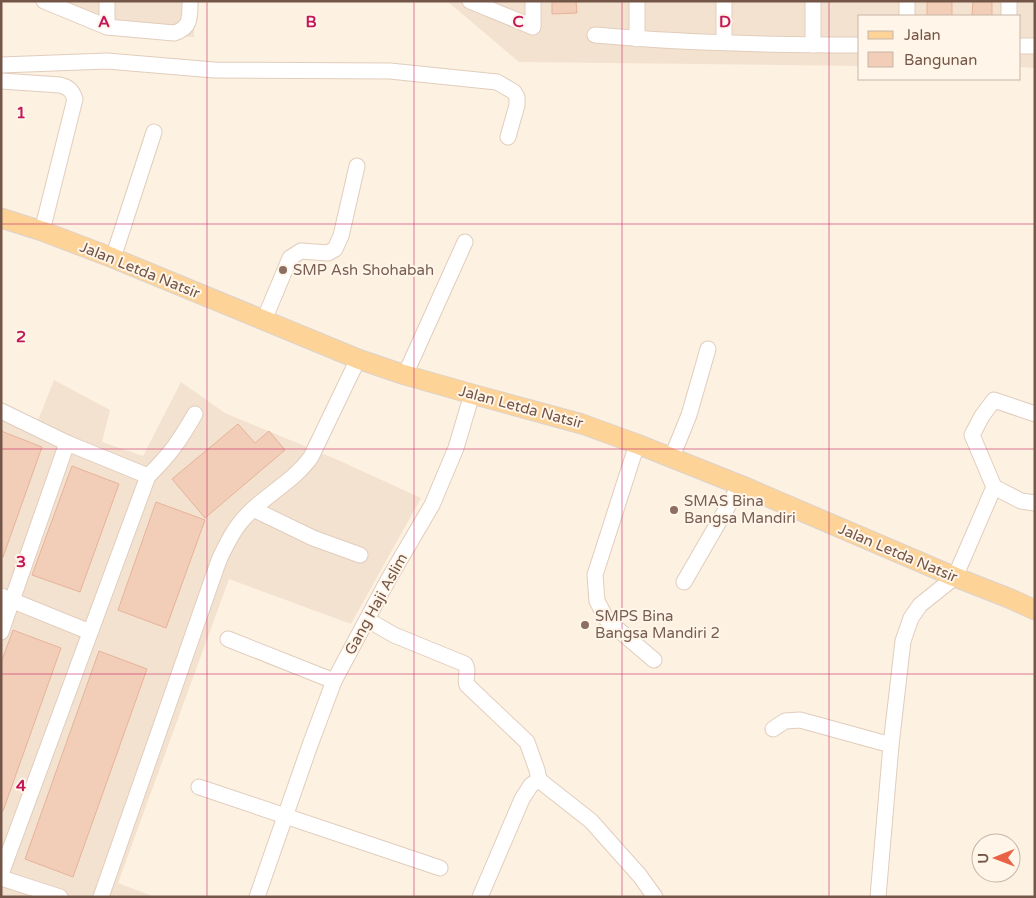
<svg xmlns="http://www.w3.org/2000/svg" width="1036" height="898" viewBox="0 0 1036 898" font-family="'Varela Round',sans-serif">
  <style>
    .residential { fill: #f4e2d0 }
    .building { fill: #f2cdb8; stroke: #e5b399 }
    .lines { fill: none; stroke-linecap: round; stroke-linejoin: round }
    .minor-casing { stroke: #e1cdbd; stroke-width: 17 }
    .major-casing { stroke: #dbd3cf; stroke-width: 21 }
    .minor { stroke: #fff; stroke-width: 15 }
    .major { stroke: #fdd398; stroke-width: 19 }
    .grid { fill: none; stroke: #c2185b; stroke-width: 1; stroke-opacity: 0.55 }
    .education-dot { fill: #8d6e63; stroke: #fff5e8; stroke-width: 2 }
    .labels { text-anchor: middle; stroke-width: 4; stroke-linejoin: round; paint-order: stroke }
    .street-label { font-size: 15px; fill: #745648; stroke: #fff5e8 }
    .education-label { font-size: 15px; fill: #785e54; stroke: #fff5e8; text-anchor: start }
    .grid-label { font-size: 16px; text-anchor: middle; font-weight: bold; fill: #c2185b; stroke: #fff5e8; stroke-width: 4; stroke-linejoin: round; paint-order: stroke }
  </style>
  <rect width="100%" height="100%" fill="#fdf1e1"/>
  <!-- residential -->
  <g class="residential">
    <path d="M 31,1 L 195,1 L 194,37 L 105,33 Z"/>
    <path d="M 447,1 L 1035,1 L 1035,68 L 1020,67 L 1020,16 L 860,16 L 860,66 L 519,62 Z"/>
    <path d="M 54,380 L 110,410 L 102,442 L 143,456 L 181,382 L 225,413 L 338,460 L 421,498 L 351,624 L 229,579 L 118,883 L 155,897 L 1,897 L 1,419 L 35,428 Z"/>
  </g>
  <!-- building -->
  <g class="building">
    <path d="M 552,1 L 576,1 L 577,13 L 552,14 Z"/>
    <rect x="927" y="1" width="25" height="15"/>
    <path d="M 973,1 L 992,1 L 992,16 L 972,16 Z"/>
    <path d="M 238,424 L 255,443 L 269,431 L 285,450 L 205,518 L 172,479 Z"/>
    <path d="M 1,431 L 42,447 L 3,557 L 1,557 Z"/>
    <path d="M 72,466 L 119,484 L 80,592 L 32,575 Z"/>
    <path d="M 156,502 L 205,520 L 166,628 L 118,610 Z"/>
    <path d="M 13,630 L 61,648 L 3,811 L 1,811 L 1,663 Z"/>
    <path d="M 99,651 L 147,669 L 73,877 L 25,859 Z"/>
  </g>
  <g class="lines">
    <!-- minor casing -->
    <g class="minor-casing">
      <g id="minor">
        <path d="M 44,1 L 107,27 L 174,33 C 191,28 190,17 190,1"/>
        <path d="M 107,1 L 107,27"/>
        <path d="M 470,1 L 533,27 L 533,1"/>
        <path d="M 637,1 L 637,39"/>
        <path d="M 813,1 L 813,45"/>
        <path d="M 907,16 L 907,1"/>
        <path d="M 1009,16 L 1009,1"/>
        <path d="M 595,35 C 683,43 772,45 860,45"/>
        <path d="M 724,42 L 724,1"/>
        <path d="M 1020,46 L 1035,46"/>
        <path d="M 1,65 L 107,61 L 214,70 L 390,71 L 497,82 L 514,92 L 517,97 L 517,105 L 508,137"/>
        <path d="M 1,81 L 60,85 C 68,87 72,90 75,99 L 42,231"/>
        <path d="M 113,258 L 154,132"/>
        <path d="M 264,320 L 290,258 L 301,251 L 328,253 L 335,249 L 341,236 L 357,166"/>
        <path d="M 405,375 L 465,242"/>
        <path d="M 1,411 L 67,443 L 148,476"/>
        <path d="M 637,444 L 595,575 L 597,601 L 607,620 L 654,660"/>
        <path d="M 672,457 L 689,415 L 708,349"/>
        <path d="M 994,487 L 1021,501 L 1035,503"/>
        <path d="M 253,509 L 313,538 L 360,555"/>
        <path d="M 684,582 L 740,485"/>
        <path d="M 1,596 L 90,632"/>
        <path d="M 368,620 L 394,635 L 465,664 C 470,671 464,678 467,685 L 527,742 L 537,770 L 539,780"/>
        <path d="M 1,632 L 67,443"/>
        <path d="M 228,639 L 334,681"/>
        <path d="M 773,729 L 785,721 L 800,720 L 891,745"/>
        <path d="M 199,787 L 440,868"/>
        <path d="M 1,874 L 148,476 C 170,455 180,440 195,414"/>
        <path d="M 1,878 L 60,897"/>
        <path d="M 101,897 L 219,560 C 225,547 231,534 240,523 C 260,497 292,484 311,457 L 358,359"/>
        <path d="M 257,897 L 310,745 L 334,681 L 388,580 L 432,505 L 456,448 L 472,394"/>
        <path d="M 480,897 L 522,799 L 531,785 L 539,780 L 591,821 L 640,876 L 655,897"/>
        <path d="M 878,897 L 891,745 L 903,641 L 911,618 L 920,605 L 955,577 L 994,487 L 972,435 L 982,416 L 994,400 L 1035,414"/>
      </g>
    </g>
    <!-- major casing -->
    <g class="major-casing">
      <path id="major" d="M 1,218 L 42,231 L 113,258 L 358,359 L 405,375 L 472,394 L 582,424 L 637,444 L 740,485 L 955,577 L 1011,599 L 1035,610"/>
    </g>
    <!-- minor -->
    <use href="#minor" class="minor"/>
    <!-- major -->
    <use href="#major" class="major"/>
  </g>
  <!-- grid -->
  <path class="grid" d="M 207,1 L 207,897M 414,1 L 414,897M 622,1 L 622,897M 829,1 L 829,897M 1,224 L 1035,224M 1,449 L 1035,449M 1,674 L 1035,674"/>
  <!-- markers -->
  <g class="education-dot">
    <circle cx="283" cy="270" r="5"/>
    <circle cx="674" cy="510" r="5"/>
    <circle cx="585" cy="625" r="5"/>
  </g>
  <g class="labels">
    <!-- street labels -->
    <g class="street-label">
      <text transform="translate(140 270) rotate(22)" y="5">Jalan Letda Natsir</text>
      <text transform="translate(521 407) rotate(15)" y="5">Jalan Letda Natsir</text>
      <text transform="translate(898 553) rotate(23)" y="5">Jalan Letda Natsir</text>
      <text transform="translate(376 604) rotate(-61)" y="5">Gang Haji Aslim</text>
    </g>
    <!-- education labels -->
    <g class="education-label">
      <text x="293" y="275">SMP Ash Shohabah</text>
      <text x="684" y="506">SMAS Bina<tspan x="684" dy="17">Bangsa Mandiri</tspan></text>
      <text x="595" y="621">SMPS Bina<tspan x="595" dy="17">Bangsa Mandiri 2</tspan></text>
    </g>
  </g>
  <g class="grid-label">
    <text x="104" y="27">A</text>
    <text x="311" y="27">B</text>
    <text x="518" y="27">C</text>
    <text x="725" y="27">D</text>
    <text x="21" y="118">1</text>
    <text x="21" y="342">2</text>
    <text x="21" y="567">3</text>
    <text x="21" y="791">4</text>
  </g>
  <!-- border -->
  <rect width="1036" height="898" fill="none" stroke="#745648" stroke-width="5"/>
  <!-- legend -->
  <rect x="858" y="15" width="162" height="65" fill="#fff5e8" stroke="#c7b5a8"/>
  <rect x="868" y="31" width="25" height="8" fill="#fdd398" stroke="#c7b5a8"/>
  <text x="904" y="40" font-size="15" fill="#745648">Jalan</text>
  <rect x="868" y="52" width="25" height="15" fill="#f2cdb8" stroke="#c7b5a8"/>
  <text x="904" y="65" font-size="15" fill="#745648">Bangunan</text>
  <!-- north arrow -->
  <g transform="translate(996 858) rotate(269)"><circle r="24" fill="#fff5e8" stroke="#c7b5a8"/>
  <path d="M0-4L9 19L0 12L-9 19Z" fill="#e96244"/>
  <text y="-8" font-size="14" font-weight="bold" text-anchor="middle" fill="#745648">U</text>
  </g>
</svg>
